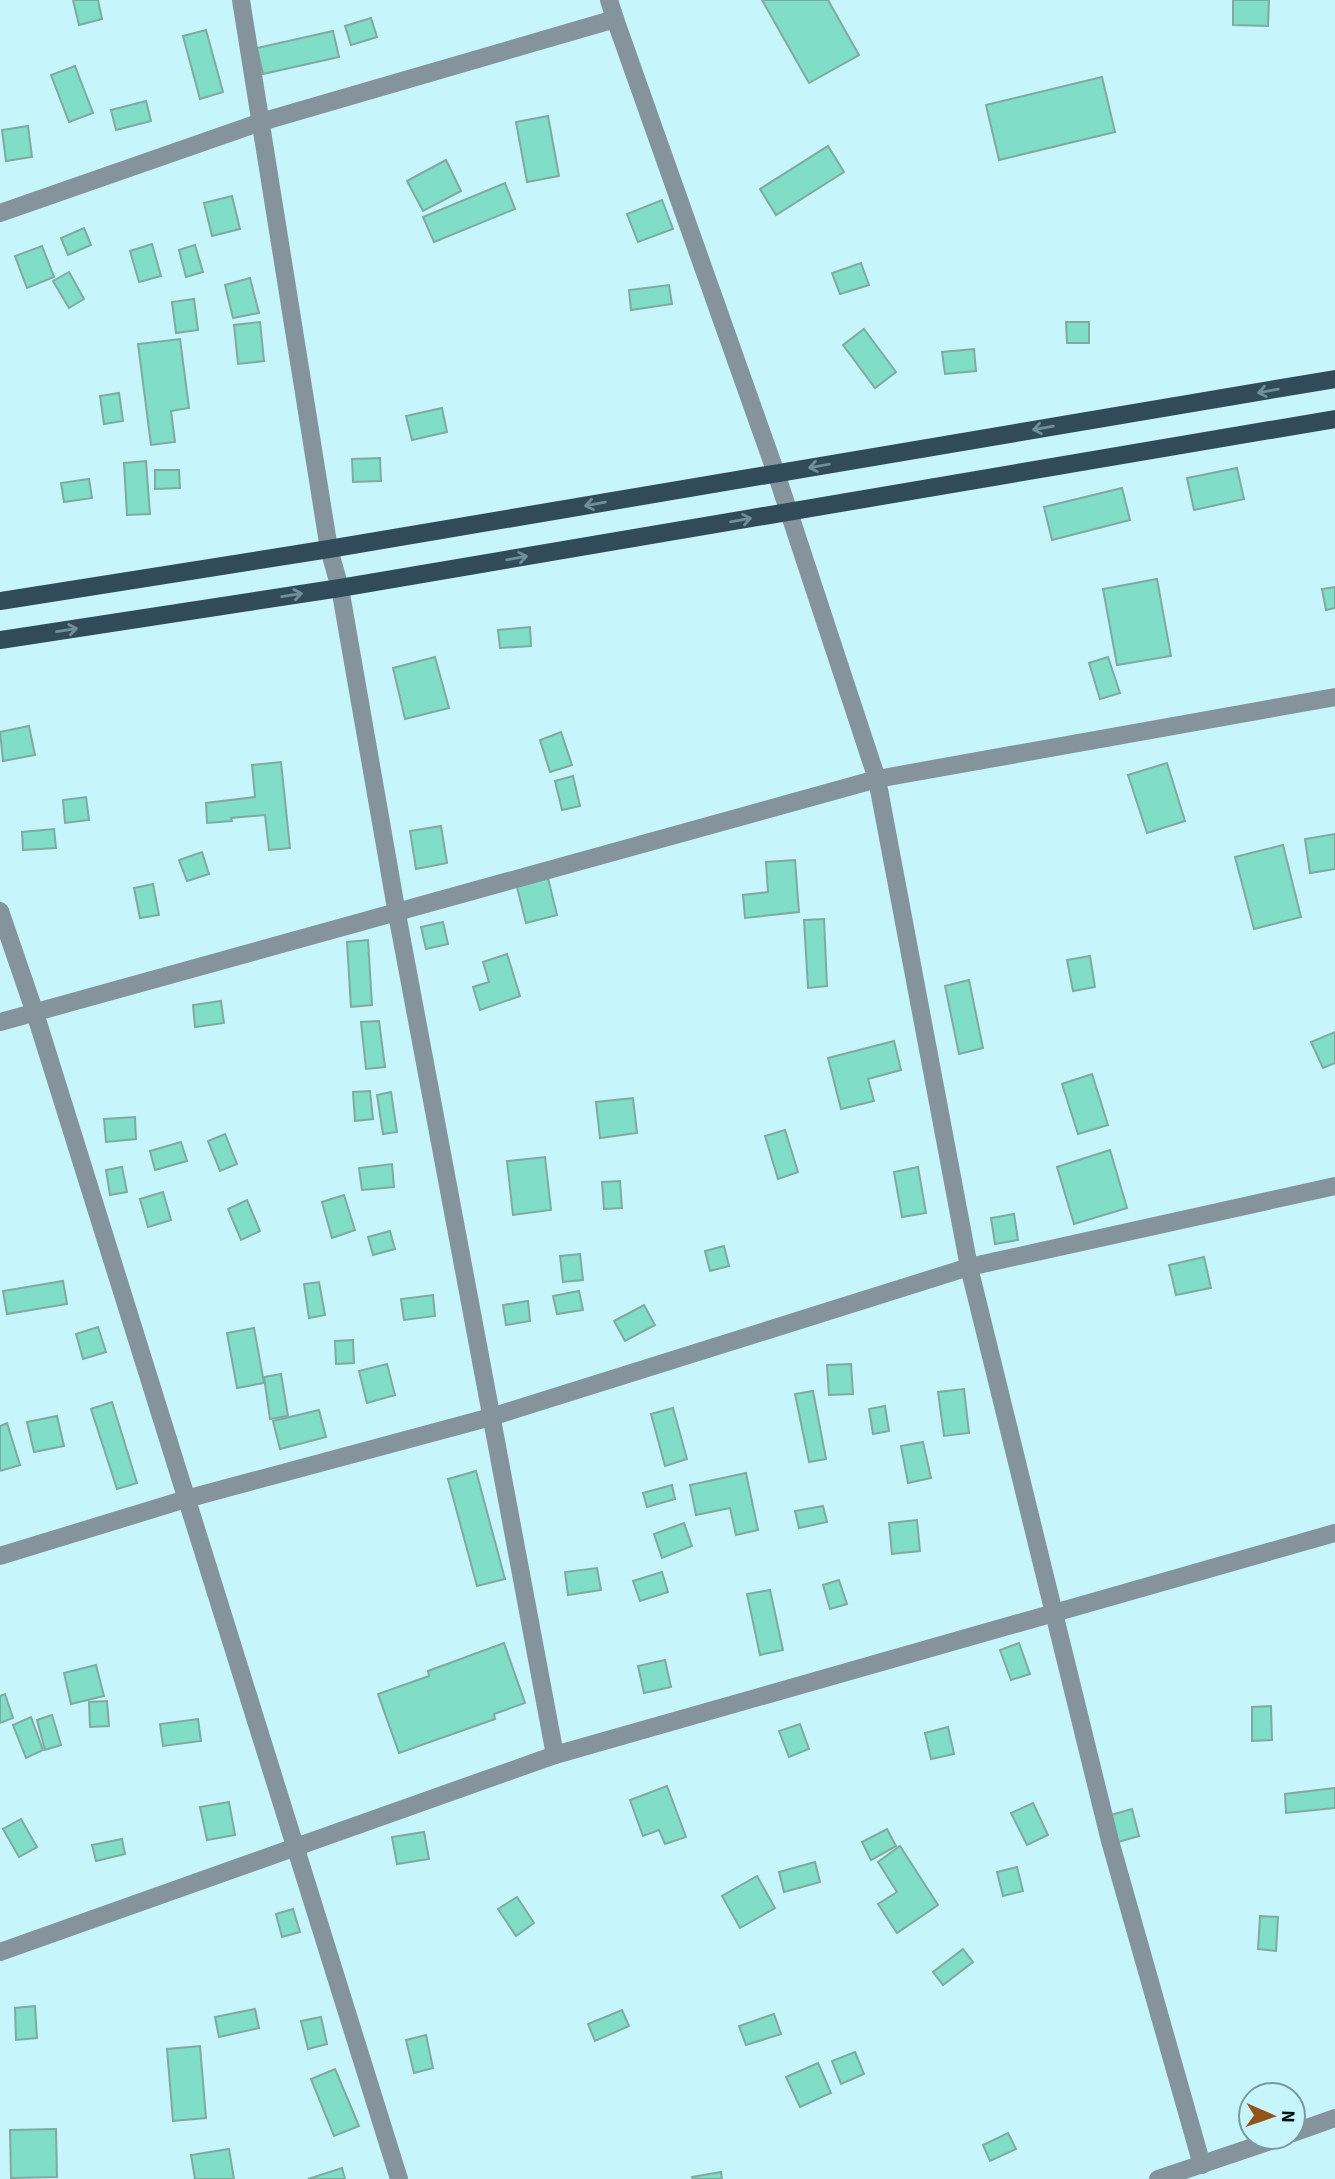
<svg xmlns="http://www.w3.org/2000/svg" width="1335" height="2179" viewBox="0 0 1335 2179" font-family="'Source Sans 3',sans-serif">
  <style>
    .building { fill: #7fddc8; stroke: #80aaa0; stroke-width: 2 }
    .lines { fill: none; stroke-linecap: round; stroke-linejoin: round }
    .minor { stroke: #85939d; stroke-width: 18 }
    .primary { stroke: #324b5b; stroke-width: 18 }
    .oneway { stroke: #6e8f9b }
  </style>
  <rect width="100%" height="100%" fill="#c7f5fc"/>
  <!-- building -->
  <g class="building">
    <path d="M 73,0 L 98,0 L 102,19 L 79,25 Z"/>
    <path d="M 762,0 L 828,0 L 859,55 L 809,83 Z"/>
    <path d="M 1233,0 L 1269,0 L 1268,26 L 1233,25 Z"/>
    <path d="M 371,18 L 377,37 L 351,45 L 345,26 Z"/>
    <path d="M 206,30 L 223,92 L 200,99 L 183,36 Z"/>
    <path d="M 333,31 L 339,57 L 263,74 L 257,48 Z"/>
    <path d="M 75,66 L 93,113 L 69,122 L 51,75 Z"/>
    <path d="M 1102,77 L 1115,132 L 999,160 L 986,105 Z"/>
    <path d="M 146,101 L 151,121 L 116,130 L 111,110 Z"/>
    <path d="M 548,116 L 559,176 L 527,182 L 516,122 Z"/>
    <path d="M 28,126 L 32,157 L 6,161 L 2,130 Z"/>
    <path d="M 828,146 L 844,172 L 776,215 L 760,189 Z"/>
    <path d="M 446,160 L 461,191 L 423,211 L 407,181 Z"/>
    <path d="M 505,183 L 515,209 L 434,242 L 423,217 Z"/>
    <path d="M 232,196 L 240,229 L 212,236 L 204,203 Z"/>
    <path d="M 662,200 L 673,229 L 638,242 L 627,214 Z"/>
    <path d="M 84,228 L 91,245 L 68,255 L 61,238 Z"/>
    <path d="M 152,244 L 161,276 L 139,282 L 130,251 Z"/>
    <path d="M 195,245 L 203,272 L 186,277 L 179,250 Z"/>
    <path d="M 42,246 L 54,277 L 27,288 L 15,256 Z"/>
    <path d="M 861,263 L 869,285 L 840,294 L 832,273 Z"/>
    <path d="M 69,272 L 84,299 L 69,308 L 53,281 Z"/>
    <path d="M 250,278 L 259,313 L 233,318 L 225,285 Z"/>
    <path d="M 669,285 L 672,304 L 631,310 L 629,290 Z"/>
    <path d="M 194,299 L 198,330 L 176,333 L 172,302 Z"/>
    <path d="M 260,322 L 264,361 L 238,364 L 234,325 Z"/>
    <path d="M 1066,322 L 1089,322 L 1089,343 L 1067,343 Z"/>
    <path d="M 864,329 L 896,372 L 875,388 L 843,345 Z"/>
    <path d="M 180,339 L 189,408 L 171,411 L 175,442 L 151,445 L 138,344 Z"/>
    <path d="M 974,349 L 976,371 L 945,374 L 942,352 Z"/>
    <path d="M 119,393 L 123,421 L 104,424 L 100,396 Z"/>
    <path d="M 442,408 L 447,432 L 412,440 L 406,416 Z"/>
    <path d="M 380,458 L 381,481 L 353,482 L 352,459 Z"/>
    <path d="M 146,461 L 150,514 L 127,515 L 124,463 Z"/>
    <path d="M 1237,468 L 1244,499 L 1194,510 L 1187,478 Z"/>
    <path d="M 155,470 L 179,470 L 180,488 L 155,489 Z"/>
    <path d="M 89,479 L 92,498 L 64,502 L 61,483 Z"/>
    <path d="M 1122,488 L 1130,520 L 1052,540 L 1044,507 Z"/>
    <path d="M 1157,579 L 1171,656 L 1117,665 L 1103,589 Z"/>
    <path d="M 1335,587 L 1335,608 L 1326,610 L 1322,589 Z"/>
    <path d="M 530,627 L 531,646 L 500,648 L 498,630 Z"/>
    <path d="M 435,657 L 449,708 L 405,719 L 393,668 Z"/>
    <path d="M 1108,657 L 1120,693 L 1100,699 L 1089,663 Z"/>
    <path d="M 29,726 L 35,755 L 3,761 L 0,732 Z"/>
    <path d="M 561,732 L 572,765 L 550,772 L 540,740 Z"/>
    <path d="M 281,762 L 290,848 L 269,850 L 265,815 L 231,818 L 232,821 L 207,823 L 206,803 L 255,797 L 252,765 Z"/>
    <path d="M 1167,763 L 1185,821 L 1147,833 L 1128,775 Z"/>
    <path d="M 573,776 L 580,806 L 562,810 L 555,781 Z"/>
    <path d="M 86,797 L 89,820 L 65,823 L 63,800 Z"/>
    <path d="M 441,826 L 447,863 L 416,869 L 410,831 Z"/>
    <path d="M 54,829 L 56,848 L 23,850 L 22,832 Z"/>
    <path d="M 1335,834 L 1335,869 L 1310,873 L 1305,839 Z"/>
    <path d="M 1283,845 L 1301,917 L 1254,929 L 1235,857 Z"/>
    <path d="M 202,852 L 209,874 L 187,881 L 179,860 Z"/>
    <path d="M 795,860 L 799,912 L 745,918 L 743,895 L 768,892 L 766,862 Z"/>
    <path d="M 548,878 L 557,915 L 526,923 L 517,887 Z"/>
    <path d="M 153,884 L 159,915 L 140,918 L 134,888 Z"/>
    <path d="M 824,919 L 827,986 L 808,988 L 804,920 Z"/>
    <path d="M 443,922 L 448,944 L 426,949 L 421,927 Z"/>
    <path d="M 368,940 L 372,1005 L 351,1007 L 347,942 Z"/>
    <path d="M 507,954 L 520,996 L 480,1010 L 473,987 L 489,982 L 483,962 Z"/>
    <path d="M 1090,956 L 1095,987 L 1073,991 L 1067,960 Z"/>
    <path d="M 969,980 L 983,1048 L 959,1054 L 945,986 Z"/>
    <path d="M 221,1001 L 224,1023 L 195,1027 L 193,1005 Z"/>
    <path d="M 379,1021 L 385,1067 L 366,1069 L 361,1022 Z"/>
    <path d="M 1335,1032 L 1335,1063 L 1323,1068 L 1311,1042 Z"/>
    <path d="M 894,1041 L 901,1070 L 868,1079 L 874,1101 L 841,1109 L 828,1058 Z"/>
    <path d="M 1092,1074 L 1108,1125 L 1078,1134 L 1062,1084 Z"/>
    <path d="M 370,1091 L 373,1119 L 355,1121 L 353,1092 Z"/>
    <path d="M 391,1092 L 397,1132 L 383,1134 L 377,1095 Z"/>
    <path d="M 633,1098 L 637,1133 L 600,1138 L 596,1102 Z"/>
    <path d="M 135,1117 L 136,1139 L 106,1142 L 104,1119 Z"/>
    <path d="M 785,1130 L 798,1172 L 778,1179 L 765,1136 Z"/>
    <path d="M 225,1134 L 237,1164 L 220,1171 L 208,1141 Z"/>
    <path d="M 181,1142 L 187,1161 L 155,1170 L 150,1151 Z"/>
    <path d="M 1110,1150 L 1127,1208 L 1074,1224 L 1057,1167 Z"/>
    <path d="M 545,1157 L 551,1210 L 513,1215 L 507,1161 Z"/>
    <path d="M 392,1164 L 394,1187 L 362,1190 L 359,1168 Z"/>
    <path d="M 122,1167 L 127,1192 L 110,1195 L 106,1170 Z"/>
    <path d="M 918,1167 L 926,1213 L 902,1217 L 894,1172 Z"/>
    <path d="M 620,1181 L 622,1208 L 604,1209 L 602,1182 Z"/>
    <path d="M 163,1192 L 171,1220 L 148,1227 L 140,1199 Z"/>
    <path d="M 344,1195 L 355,1230 L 332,1238 L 322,1202 Z"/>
    <path d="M 247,1200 L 260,1231 L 241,1240 L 228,1209 Z"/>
    <path d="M 1014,1214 L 1018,1240 L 995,1244 L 991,1218 Z"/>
    <path d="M 390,1231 L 395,1249 L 373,1255 L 368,1237 Z"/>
    <path d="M 724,1246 L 729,1266 L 710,1271 L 705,1251 Z"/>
    <path d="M 580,1254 L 583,1280 L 563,1282 L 560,1256 Z"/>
    <path d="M 1204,1257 L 1211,1288 L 1176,1295 L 1169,1265 Z"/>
    <path d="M 63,1281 L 67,1304 L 7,1314 L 3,1291 Z"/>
    <path d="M 319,1282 L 325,1315 L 309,1318 L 304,1284 Z"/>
    <path d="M 579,1291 L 583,1310 L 557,1314 L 553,1296 Z"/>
    <path d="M 433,1295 L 435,1316 L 404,1320 L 401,1299 Z"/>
    <path d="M 528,1301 L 530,1321 L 506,1325 L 503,1305 Z"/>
    <path d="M 644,1305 L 655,1325 L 625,1341 L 614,1321 Z"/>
    <path d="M 98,1327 L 106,1352 L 83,1359 L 76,1334 Z"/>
    <path d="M 254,1328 L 264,1383 L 237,1388 L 227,1333 Z"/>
    <path d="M 353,1340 L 354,1363 L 336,1364 L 335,1341 Z"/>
    <path d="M 387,1364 L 395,1395 L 367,1403 L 359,1371 Z"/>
    <path d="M 851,1364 L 853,1394 L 829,1395 L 827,1365 Z"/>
    <path d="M 281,1374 L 288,1416 L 270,1419 L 264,1377 Z"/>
    <path d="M 964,1389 L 969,1433 L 944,1436 L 938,1392 Z"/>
    <path d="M 813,1391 L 826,1459 L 809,1462 L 795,1394 Z"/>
    <path d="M 112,1402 L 137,1483 L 117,1489 L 91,1409 Z"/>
    <path d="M 885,1406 L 889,1431 L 873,1434 L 869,1409 Z"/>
    <path d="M 673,1408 L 687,1459 L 665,1466 L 651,1414 Z"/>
    <path d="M 319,1410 L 326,1437 L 280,1449 L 273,1421 Z"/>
    <path d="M 57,1416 L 64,1446 L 34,1452 L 27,1422 Z"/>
    <path d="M 7,1423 L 20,1465 L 0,1471 L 0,1426 Z"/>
    <path d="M 923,1442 L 931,1478 L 908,1483 L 901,1446 Z"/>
    <path d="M 476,1471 L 505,1579 L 477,1586 L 448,1479 Z"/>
    <path d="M 746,1473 L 758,1530 L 736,1535 L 730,1508 L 696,1515 L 690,1485 Z"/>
    <path d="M 672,1485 L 675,1499 L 647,1507 L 643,1493 Z"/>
    <path d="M 823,1506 L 827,1522 L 799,1528 L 795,1511 Z"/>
    <path d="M 917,1520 L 920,1551 L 892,1554 L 889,1523 Z"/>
    <path d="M 684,1523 L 692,1546 L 662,1558 L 654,1534 Z"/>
    <path d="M 597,1568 L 601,1590 L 568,1595 L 565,1572 Z"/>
    <path d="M 662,1572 L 668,1592 L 640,1601 L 633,1581 Z"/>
    <path d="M 839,1580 L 847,1604 L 830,1609 L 823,1585 Z"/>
    <path d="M 770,1590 L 783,1650 L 760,1655 L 747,1594 Z"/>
    <path d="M 504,1643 L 525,1703 L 494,1714 L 495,1719 L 399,1753 L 378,1694 L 429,1676 L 428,1671 Z"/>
    <path d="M 1019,1643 L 1030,1674 L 1011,1680 L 1000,1650 Z"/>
    <path d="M 665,1660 L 671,1687 L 644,1693 L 638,1666 Z"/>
    <path d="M 96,1665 L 104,1696 L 71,1704 L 64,1673 Z"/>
    <path d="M 5,1694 L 13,1718 L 0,1723 L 0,1696 Z"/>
    <path d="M 107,1701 L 109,1726 L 90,1727 L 89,1702 Z"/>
    <path d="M 1271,1706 L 1272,1740 L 1252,1741 L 1252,1707 Z"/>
    <path d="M 52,1715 L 61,1745 L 45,1750 L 37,1720 Z"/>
    <path d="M 31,1717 L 43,1750 L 26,1758 L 13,1725 Z"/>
    <path d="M 198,1719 L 201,1741 L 163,1746 L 160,1724 Z"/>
    <path d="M 800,1724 L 809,1749 L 789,1757 L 779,1731 Z"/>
    <path d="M 948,1727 L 954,1754 L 931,1759 L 925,1733 Z"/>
    <path d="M 667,1786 L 686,1837 L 665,1844 L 659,1830 L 643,1836 L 630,1800 Z"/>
    <path d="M 1335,1788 L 1335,1808 L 1286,1813 L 1285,1794 Z"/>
    <path d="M 229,1802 L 235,1835 L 207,1840 L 200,1807 Z"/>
    <path d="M 1033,1803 L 1048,1835 L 1027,1845 L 1011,1813 Z"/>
    <path d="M 1132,1809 L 1139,1836 L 1118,1842 L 1111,1815 Z"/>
    <path d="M 21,1819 L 37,1847 L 19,1857 L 3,1829 Z"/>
    <path d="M 887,1829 L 896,1846 L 871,1860 L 862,1842 Z"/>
    <path d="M 424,1832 L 429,1859 L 397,1864 L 392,1837 Z"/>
    <path d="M 122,1839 L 125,1854 L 96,1861 L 92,1845 Z"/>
    <path d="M 900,1846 L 938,1905 L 897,1933 L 878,1904 L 897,1892 L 878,1862 Z"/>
    <path d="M 815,1862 L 820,1882 L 784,1892 L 779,1872 Z"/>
    <path d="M 1017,1867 L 1023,1891 L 1003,1896 L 997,1872 Z"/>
    <path d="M 757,1876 L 775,1908 L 740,1928 L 722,1896 Z"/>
    <path d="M 517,1897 L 534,1923 L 516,1936 L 498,1909 Z"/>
    <path d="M 293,1909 L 300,1932 L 282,1937 L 276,1914 Z"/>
    <path d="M 1260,1916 L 1278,1917 L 1276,1951 L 1258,1949 Z"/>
    <path d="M 963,1949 L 973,1962 L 943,1985 L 933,1972 Z"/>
    <path d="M 35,2006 L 37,2038 L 16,2040 L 15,2008 Z"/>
    <path d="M 255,2009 L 259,2028 L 219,2037 L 215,2017 Z"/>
    <path d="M 622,2010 L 629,2026 L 595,2041 L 588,2024 Z"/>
    <path d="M 774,2014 L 781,2034 L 746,2045 L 739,2026 Z"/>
    <path d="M 321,2017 L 327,2044 L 308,2049 L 301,2021 Z"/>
    <path d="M 426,2035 L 433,2068 L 414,2073 L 406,2040 Z"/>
    <path d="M 200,2046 L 206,2118 L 173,2121 L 167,2049 Z"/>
    <path d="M 855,2052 L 864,2074 L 841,2084 L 832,2061 Z"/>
    <path d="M 818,2063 L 831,2093 L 800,2107 L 786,2077 Z"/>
    <path d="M 335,2069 L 359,2126 L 334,2136 L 311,2079 Z"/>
    <path d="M 56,2129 L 57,2177 L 11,2178 L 10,2130 Z"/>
    <path d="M 1008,2133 L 1016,2149 L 990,2161 L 983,2145 Z"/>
    <path d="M 229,2149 L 234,2179 L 195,2179 L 191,2155 Z"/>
    <path d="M 342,2168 L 345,2179 L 308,2179 Z"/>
    <path d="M 721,2172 L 722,2179 L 693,2179 L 692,2177 Z"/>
  </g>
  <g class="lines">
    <!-- minor -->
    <g class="minor">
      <path d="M 0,213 L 261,122 L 615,19 L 609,0"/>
      <path d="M 0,911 L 35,1013 L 399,2179"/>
      <path d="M 0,1022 L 877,779 L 1335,697"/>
      <path d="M 0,1556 L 186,1499 L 491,1417 L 969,1267 L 877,779 L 776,473 L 615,19"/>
      <path d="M 555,1755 L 1335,1533"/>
      <path d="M 0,1952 L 555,1755 L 397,914 L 340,588 L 329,549 L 241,0"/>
      <path d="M 1293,2133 L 1335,2118"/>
      <path d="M 1202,2165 L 1110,1841 L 969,1267 L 1335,1186"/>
      <path d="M 1158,2179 L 1282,2137"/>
    </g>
    <!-- primary -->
    <g class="primary">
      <path d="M 0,601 L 329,549 L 1335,379"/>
      <path d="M 0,640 L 340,588 L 1335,419"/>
    </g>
  </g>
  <!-- one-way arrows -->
  <defs><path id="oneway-shaft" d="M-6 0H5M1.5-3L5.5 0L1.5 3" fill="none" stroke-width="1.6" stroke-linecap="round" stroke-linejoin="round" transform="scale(1.75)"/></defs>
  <g class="oneway">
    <use href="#oneway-shaft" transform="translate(1268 391) rotate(170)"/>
    <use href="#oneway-shaft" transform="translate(1043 428) rotate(170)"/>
    <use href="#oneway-shaft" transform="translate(819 466) rotate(170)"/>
    <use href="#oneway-shaft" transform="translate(595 504) rotate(170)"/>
    <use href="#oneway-shaft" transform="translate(741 520) rotate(-10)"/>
    <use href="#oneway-shaft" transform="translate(517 558) rotate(-10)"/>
    <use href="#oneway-shaft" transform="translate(292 595) rotate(-9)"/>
    <use href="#oneway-shaft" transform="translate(67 630) rotate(-9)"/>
  </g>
  <!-- north arrow -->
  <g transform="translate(1272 2116) rotate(92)"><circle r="33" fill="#c7f5fc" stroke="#78999e" stroke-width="2"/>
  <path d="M0-5L12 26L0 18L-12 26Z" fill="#92541a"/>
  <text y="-10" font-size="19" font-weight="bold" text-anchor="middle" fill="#010f12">N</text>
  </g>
</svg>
